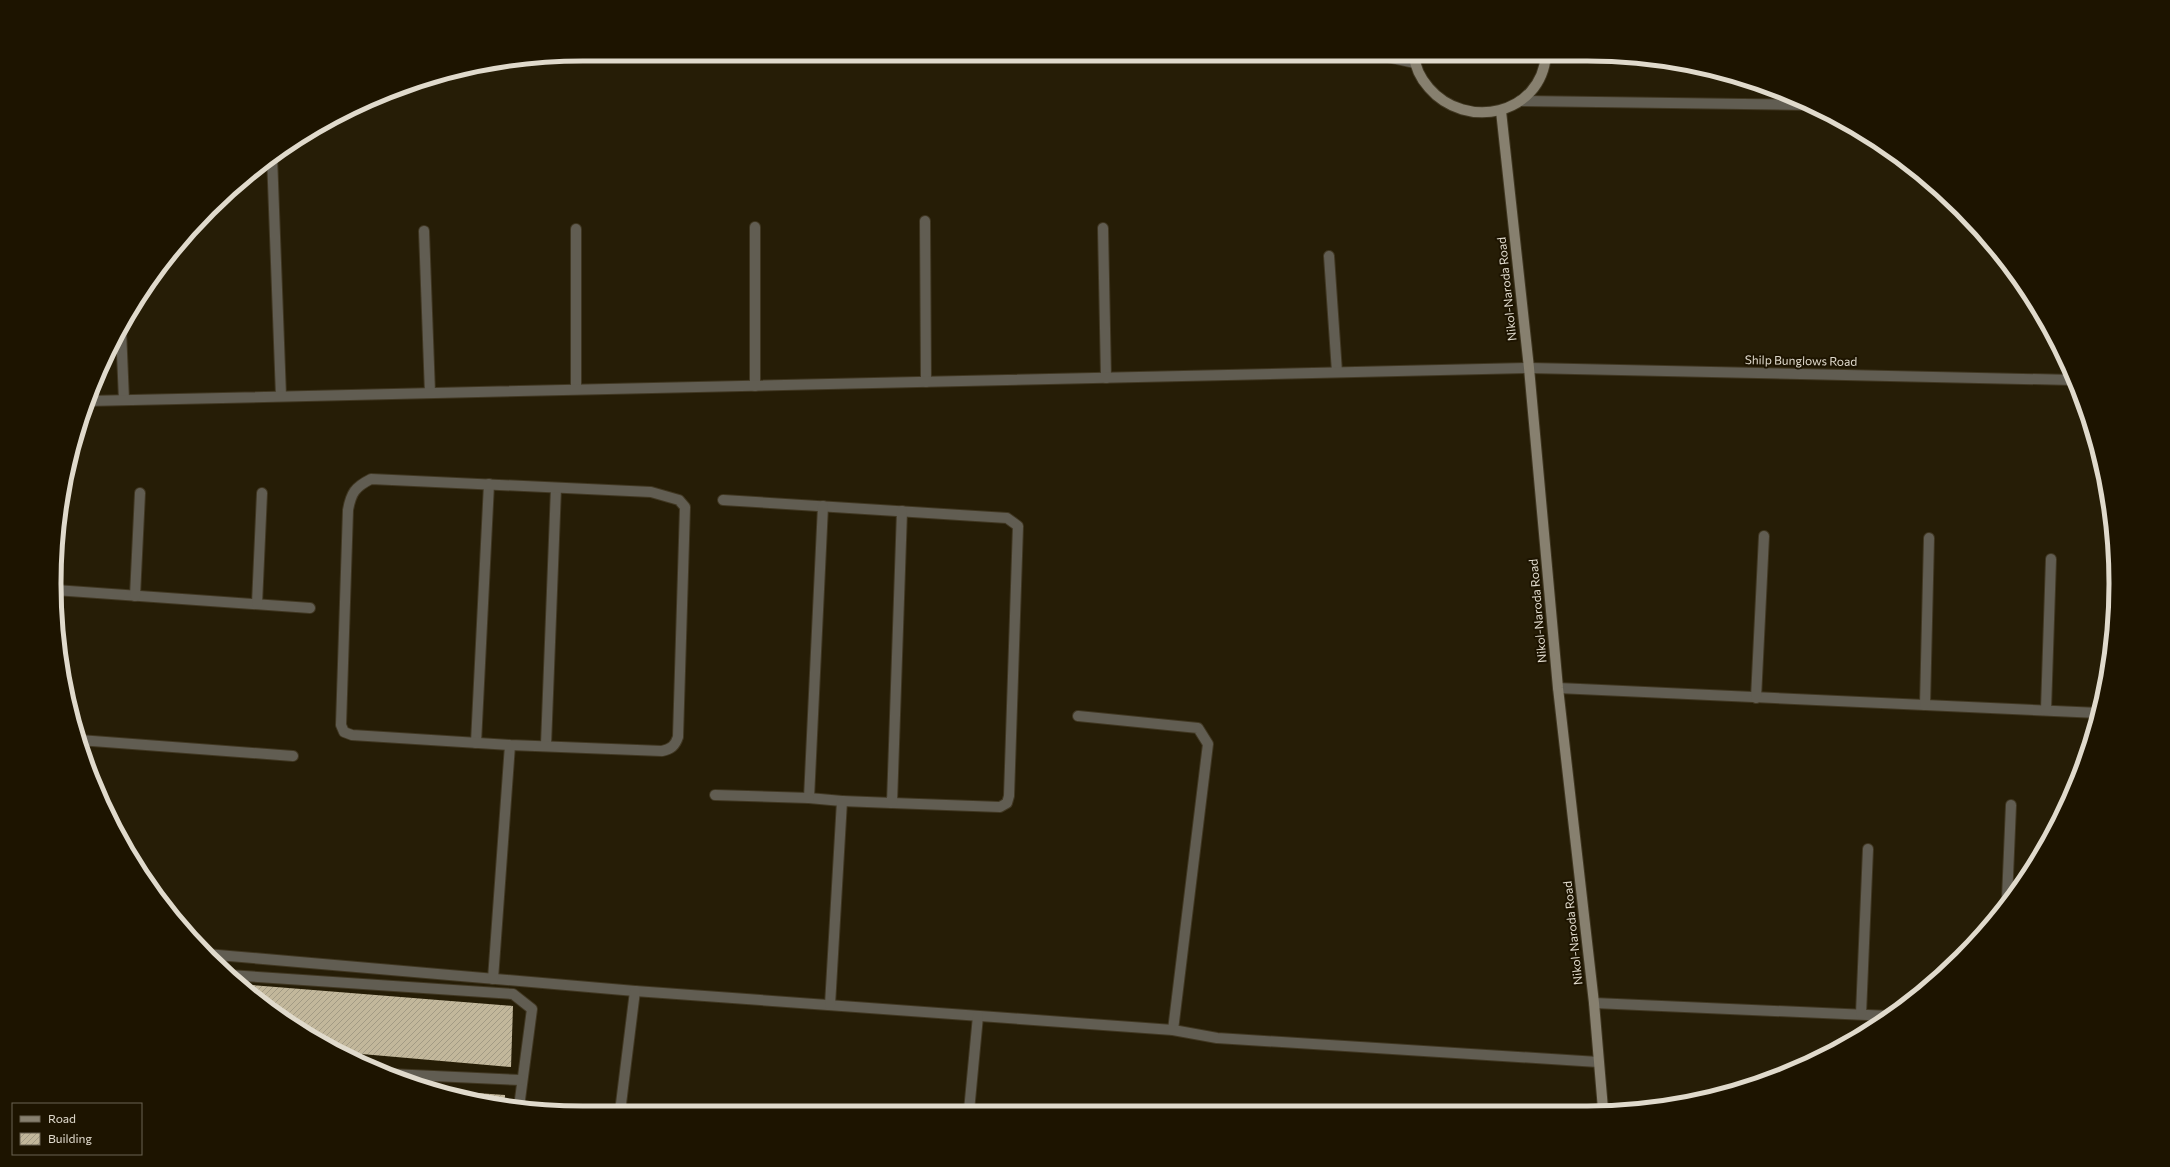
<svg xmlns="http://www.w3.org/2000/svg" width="2170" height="1167" viewBox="0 0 2170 1167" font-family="Commissioner,sans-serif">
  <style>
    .building { fill: url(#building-hatch) }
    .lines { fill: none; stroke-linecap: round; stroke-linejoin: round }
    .service-casing { stroke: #403722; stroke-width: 12 }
    .minor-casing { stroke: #403722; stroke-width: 12 }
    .tertiary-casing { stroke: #403722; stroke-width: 12 }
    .secondary-casing { stroke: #403722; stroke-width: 12 }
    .service { stroke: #615d52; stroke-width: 10 }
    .minor { stroke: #615d52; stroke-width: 10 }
    .tertiary { stroke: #615d52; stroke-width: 10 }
    .secondary { stroke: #87806f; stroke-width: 10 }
    .labels { text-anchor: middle; stroke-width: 4; stroke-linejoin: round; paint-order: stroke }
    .street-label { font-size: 12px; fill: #e0dacc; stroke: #1d1400 }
    .rim { fill: none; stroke: #e0dacc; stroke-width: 5 }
  </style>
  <defs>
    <pattern id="building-hatch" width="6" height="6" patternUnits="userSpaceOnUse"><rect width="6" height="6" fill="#c2b79b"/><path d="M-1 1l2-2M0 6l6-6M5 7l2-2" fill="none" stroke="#a29a84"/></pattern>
  </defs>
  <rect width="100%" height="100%" fill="#261d06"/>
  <!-- building -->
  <g class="building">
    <path d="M 239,984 L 513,1006 L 511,1067 L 339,1052 L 261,1004 Z"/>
    <path d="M 434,1090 L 505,1095 L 505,1105 L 446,1095 Z"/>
  </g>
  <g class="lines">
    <!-- service casing -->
    <g class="service-casing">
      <path id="service" d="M 1078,716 L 1198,728 L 1208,744 L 1173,1030"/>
    </g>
    <!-- minor casing -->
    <g class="minor-casing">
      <g id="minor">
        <path d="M 272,156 L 281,396"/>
        <path d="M 925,221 L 926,382"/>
        <path d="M 755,227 L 755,386"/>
        <path d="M 1103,228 L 1106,378"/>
        <path d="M 576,229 L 576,389"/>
        <path d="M 424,231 L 430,393"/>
        <path d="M 1329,256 L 1337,372"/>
        <path d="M 121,330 L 124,400"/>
        <path d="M 87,401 L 1529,368 L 2073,380"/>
        <path d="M 723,500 L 1007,518 L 1018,526 L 1009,796 L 1007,803 L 1000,807 L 892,803"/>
        <path d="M 823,506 L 809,798 L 842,801"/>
        <path d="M 55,590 L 310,608"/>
        <path d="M 135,596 L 140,493"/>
        <path d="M 257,604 L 262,493"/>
        <path d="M 1558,688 L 2099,713"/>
        <path d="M 1756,698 L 1764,536"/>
        <path d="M 1925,705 L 1929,538"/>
        <path d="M 2046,710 L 2051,559"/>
        <path d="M 79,740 L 293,756"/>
        <path d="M 476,743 L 489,484"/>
        <path d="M 546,745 L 556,488"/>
        <path d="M 715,795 L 809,798"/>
        <path d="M 2007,899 L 2011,805"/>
        <path d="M 206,954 L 635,991 L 1173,1030 L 1217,1038 L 1598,1062"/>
        <path d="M 229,975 L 513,994 L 532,1009 L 519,1107"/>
        <path d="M 493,979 L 510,745 L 662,751 C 671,749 675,746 678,737 L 685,507 L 679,500 L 651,492 L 371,479 C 355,487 351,493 348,510 L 341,725 L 344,732 L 352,735 L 510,745"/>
        <path d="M 1594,1003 L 1890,1016"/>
        <path d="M 830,1005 L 842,801 L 892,803 L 902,511"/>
        <path d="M 1861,1014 L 1868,849"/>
        <path d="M 390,1074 L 521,1080"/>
        <path d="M 969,1111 L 978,1016"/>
        <path d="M 620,1112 L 635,991"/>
      </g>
    </g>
    <!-- tertiary casing -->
    <g class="tertiary-casing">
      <g id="tertiary">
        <path d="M 1378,55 L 1415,63"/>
        <path d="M 1520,101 L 1812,105"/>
      </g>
    </g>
    <!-- secondary casing -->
    <g class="secondary-casing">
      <g id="secondary">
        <path d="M 1414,55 C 1415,67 1421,79 1429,88 C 1466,131 1541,115 1546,55"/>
        <path d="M 1501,111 L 1529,368 L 1558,688 L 1594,1003 L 1603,1109"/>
      </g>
    </g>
    <!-- service -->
    <use href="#service" class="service"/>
    <!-- minor -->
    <use href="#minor" class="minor"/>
    <!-- tertiary -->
    <use href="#tertiary" class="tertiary"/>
    <!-- secondary -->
    <use href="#secondary" class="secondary"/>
  </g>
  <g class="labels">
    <!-- street labels -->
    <g class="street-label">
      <text transform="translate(1507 289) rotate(-96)" y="4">Nikol-Naroda Road</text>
      <text transform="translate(1801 361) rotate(1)" y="4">Shilp Bunglows Road</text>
      <text transform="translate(1538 611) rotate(-95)" y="4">Nikol-Naroda Road</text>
      <text transform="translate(1573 933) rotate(-96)" y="4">Nikol-Naroda Road</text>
    </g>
  </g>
  <!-- crop -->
  <path d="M0 0H2170V1167H0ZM583 61H1587A522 522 0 0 1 2109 583V584A522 522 0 0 1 1587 1106H583A522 522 0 0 1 61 584V583A522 522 0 0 1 583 61Z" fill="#1d1400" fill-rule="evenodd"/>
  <path class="rim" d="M583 61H1587A522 522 0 0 1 2109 583V584A522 522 0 0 1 1587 1106H583A522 522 0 0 1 61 584V583A522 522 0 0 1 583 61Z"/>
  <!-- legend -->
  <rect x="12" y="1103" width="130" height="52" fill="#1d1400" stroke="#6b6352"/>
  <rect x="20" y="1116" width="20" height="6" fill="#87806f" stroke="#6b6352"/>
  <text x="48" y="1123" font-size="12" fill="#e0dacc">Road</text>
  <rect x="20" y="1133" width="20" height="12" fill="url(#building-hatch)" stroke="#6b6352"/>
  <text x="48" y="1143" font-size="12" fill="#e0dacc">Building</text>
</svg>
